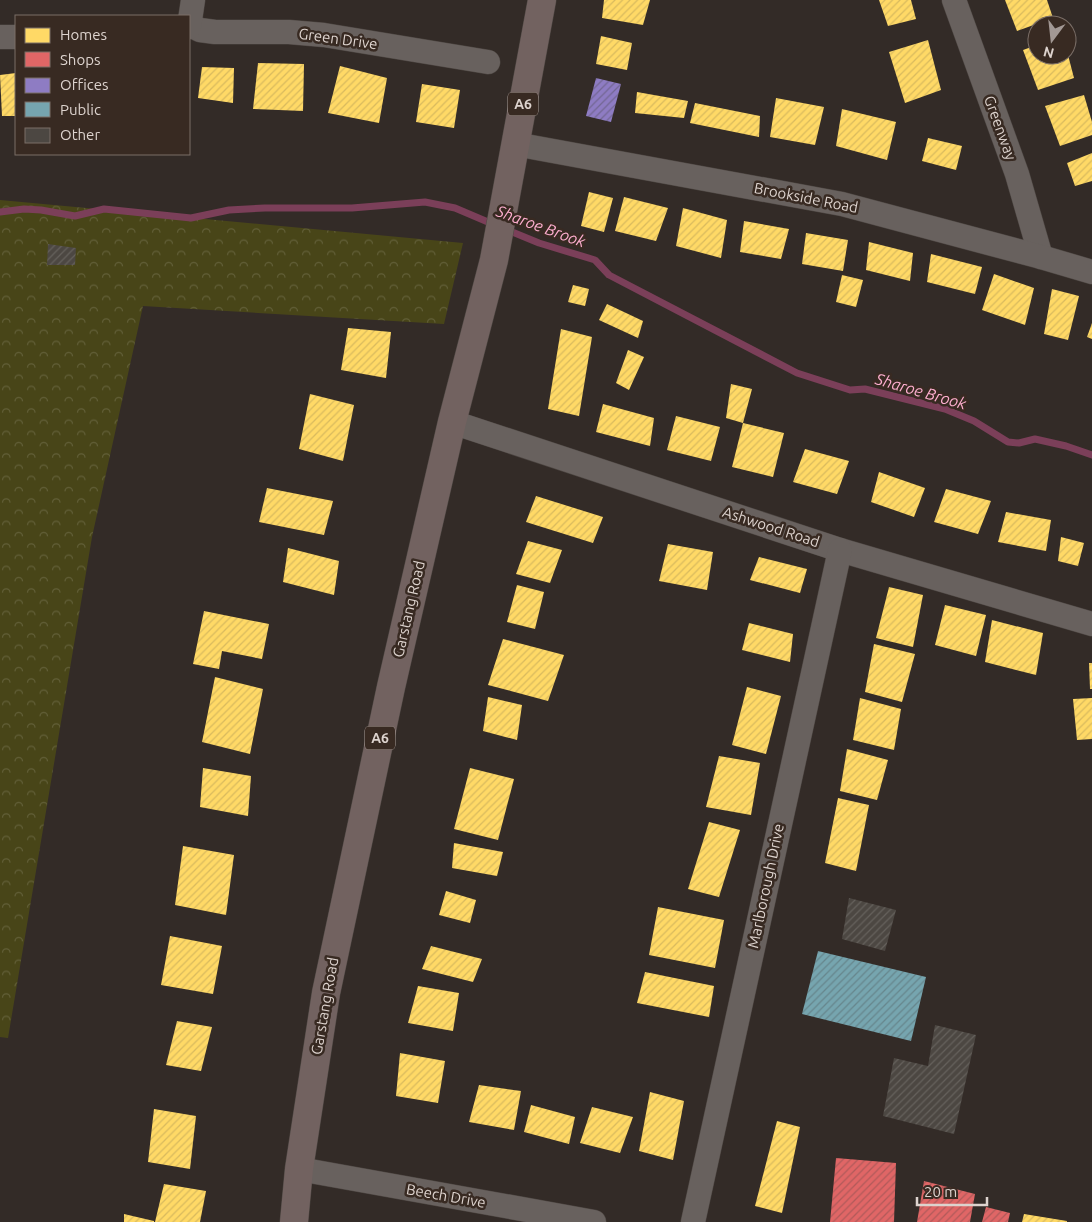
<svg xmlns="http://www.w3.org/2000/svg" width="1092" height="1222" viewBox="0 0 1092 1222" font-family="Ubuntu,sans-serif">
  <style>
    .forest { fill: url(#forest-crowns) }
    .homes { fill: url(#homes-hatch) }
    .shops { fill: url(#shops-hatch) }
    .offices { fill: url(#offices-hatch) }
    .public { fill: url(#public-hatch) }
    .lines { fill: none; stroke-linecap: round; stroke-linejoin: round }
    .stream { stroke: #7b3f59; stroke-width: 7 }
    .building { fill: url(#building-hatch) }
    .minor-casing { stroke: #4d4642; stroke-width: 25 }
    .highway-casing { stroke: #4d4642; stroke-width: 29 }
    .minor { stroke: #68615e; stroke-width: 24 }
    .highway { stroke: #726260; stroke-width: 28 }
    .labels { text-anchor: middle; stroke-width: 5; stroke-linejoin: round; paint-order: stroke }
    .shield { fill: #382a22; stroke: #aca09a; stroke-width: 1 }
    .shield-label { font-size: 14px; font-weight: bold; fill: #ddd3ce }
    .street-label { font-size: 15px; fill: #ddd3ce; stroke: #382a22 }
    .water-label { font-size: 16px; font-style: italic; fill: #fdaecf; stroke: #382a22 }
  </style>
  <defs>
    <pattern id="forest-crowns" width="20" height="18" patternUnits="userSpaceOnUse" patternTransform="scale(1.25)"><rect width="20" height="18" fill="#484518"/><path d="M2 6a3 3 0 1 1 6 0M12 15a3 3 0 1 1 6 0" fill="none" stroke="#625f38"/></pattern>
    <pattern id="homes-hatch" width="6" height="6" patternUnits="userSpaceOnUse" patternTransform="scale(1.25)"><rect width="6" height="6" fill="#ffd966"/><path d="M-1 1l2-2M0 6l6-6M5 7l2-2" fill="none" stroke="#d9ba5e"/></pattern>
    <pattern id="shops-hatch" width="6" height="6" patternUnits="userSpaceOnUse" patternTransform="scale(1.25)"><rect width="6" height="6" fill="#e06666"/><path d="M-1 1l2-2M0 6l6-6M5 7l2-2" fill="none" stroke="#b15a5a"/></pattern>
    <pattern id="offices-hatch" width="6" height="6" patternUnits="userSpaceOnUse" patternTransform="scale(1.25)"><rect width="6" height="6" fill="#8e7cc3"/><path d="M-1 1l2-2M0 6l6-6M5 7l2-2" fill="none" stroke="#736794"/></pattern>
    <pattern id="public-hatch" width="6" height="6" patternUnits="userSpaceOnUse" patternTransform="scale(1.25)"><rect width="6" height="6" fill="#76a5af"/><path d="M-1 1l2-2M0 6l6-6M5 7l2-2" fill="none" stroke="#66868d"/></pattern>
    <pattern id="building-hatch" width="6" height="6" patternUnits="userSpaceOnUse" patternTransform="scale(1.25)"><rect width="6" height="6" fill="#4c4742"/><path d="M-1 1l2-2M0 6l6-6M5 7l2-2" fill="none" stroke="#65615c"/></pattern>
  </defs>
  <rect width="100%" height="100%" fill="#332b27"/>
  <!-- forest -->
  <path class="forest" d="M 0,200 L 463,243 L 444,324 L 143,306 L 92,537 L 8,1038 L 0,1037 Z"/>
  <!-- homes -->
  <g class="homes">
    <path d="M 604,0 L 650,0 L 643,25 L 602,18 Z"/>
    <path d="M 879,0 L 911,0 L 916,19 L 888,26 Z"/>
    <path d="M 1005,0 L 1047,0 L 1053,18 L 1017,31 Z"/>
    <path d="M 601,36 L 632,43 L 627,70 L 596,64 Z"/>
    <path d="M 928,40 L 941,90 L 905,103 L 889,52 Z"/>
    <path d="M 1037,45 L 1037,55 L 1068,55 L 1074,78 L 1038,90 L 1023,50 Z"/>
    <path d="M 258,63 L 304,64 L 303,111 L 253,109 Z"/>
    <path d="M 340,66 L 387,78 L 379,123 L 328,113 Z"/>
    <path d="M 202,67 L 234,68 L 233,103 L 198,98 Z"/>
    <path d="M 16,73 L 16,116 L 2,116 L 0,75 Z"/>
    <path d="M 422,84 L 460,90 L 454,128 L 416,122 Z"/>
    <path d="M 637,92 L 688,101 L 684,118 L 635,113 Z"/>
    <path d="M 1084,95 L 1092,122 L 1092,135 L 1060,146 L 1045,106 Z"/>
    <path d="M 776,98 L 824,107 L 815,145 L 770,137 Z"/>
    <path d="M 695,103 L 760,116 L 759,137 L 690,123 Z"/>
    <path d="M 842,109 L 896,122 L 887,160 L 836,146 Z"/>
    <path d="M 928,138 L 962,146 L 956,170 L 922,161 Z"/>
    <path d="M 1092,153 L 1092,181 L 1075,186 L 1067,163 Z"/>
    <path d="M 589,192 L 613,198 L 604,232 L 581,226 Z"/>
    <path d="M 624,197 L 668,208 L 656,241 L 615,231 Z"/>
    <path d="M 683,208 L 727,220 L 721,258 L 676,246 Z"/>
    <path d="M 744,221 L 789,229 L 781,259 L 740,252 Z"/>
    <path d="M 806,233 L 848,240 L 843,271 L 802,264 Z"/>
    <path d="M 869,242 L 913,253 L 910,281 L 866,270 Z"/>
    <path d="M 931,254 L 982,267 L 975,294 L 927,282 Z"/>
    <path d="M 994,274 L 1034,288 L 1025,325 L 982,310 Z"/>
    <path d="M 842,275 L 863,280 L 856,307 L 836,302 Z"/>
    <path d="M 573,285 L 589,289 L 585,306 L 568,302 Z"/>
    <path d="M 1052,289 L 1079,296 L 1068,340 L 1044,334 Z"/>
    <path d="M 607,304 L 643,321 L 638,338 L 599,320 Z"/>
    <path d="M 1092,323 L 1092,339 L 1087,337 Z"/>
    <path d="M 348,328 L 391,332 L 386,378 L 341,370 Z"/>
    <path d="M 561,329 L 592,337 L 579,416 L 548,409 Z"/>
    <path d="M 628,350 L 644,357 L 629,390 L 616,383 Z"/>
    <path d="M 731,384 L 752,389 L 743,423 L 784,433 L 773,477 L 732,467 L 743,423 L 726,418 Z"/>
    <path d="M 310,394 L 354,405 L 343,461 L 299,449 Z"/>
    <path d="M 603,404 L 654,418 L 650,446 L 596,432 Z"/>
    <path d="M 676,416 L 720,427 L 711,461 L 667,450 Z"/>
    <path d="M 805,449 L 849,461 L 837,494 L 793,482 Z"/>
    <path d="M 879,472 L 925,488 L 914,517 L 871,502 Z"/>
    <path d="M 267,488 L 333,501 L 324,535 L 259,522 Z"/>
    <path d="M 946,489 L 991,501 L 978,534 L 934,522 Z"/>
    <path d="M 536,496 L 603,517 L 593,543 L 526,522 Z"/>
    <path d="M 1006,512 L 1051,520 L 1046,551 L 998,542 Z"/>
    <path d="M 1061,537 L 1084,543 L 1078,566 L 1058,561 Z"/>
    <path d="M 528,541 L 562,550 L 550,583 L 516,574 Z"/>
    <path d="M 668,544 L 713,552 L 707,590 L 659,581 Z"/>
    <path d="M 288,548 L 339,561 L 334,595 L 283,582 Z"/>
    <path d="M 759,557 L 807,569 L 800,593 L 750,580 Z"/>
    <path d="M 517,585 L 544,592 L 535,629 L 507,622 Z"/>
    <path d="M 889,587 L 923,595 L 913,647 L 876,638 Z"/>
    <path d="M 945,605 L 986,615 L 976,656 L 935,645 Z"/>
    <path d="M 204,611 L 269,624 L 262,659 L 222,651 L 219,669 L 193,664 Z"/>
    <path d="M 992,620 L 1043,633 L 1036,675 L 985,662 Z"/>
    <path d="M 749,623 L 793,634 L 790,662 L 742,650 Z"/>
    <path d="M 503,639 L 564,655 L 548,701 L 488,685 Z"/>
    <path d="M 874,644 L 915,654 L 902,702 L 865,692 Z"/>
    <path d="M 1089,663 L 1092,663 L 1092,689 L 1090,689 Z"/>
    <path d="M 215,677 L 263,689 L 250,754 L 202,742 Z"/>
    <path d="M 747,687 L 781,696 L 766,754 L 732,745 Z"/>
    <path d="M 488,697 L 522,705 L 517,740 L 483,731 Z"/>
    <path d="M 860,698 L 901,709 L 894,750 L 853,740 Z"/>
    <path d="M 1092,698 L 1092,739 L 1077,740 L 1073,699 Z"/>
    <path d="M 847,749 L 888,760 L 877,800 L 840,791 Z"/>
    <path d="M 719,756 L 760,763 L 751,815 L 706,807 Z"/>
    <path d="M 203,768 L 251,776 L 248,816 L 200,807 Z"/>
    <path d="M 470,768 L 514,779 L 498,840 L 454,829 Z"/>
    <path d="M 838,798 L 869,805 L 856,871 L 825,863 Z"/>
    <path d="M 709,822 L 740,830 L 719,897 L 688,889 Z"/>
    <path d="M 454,843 L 503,852 L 497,876 L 452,868 Z"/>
    <path d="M 183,846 L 234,855 L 226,915 L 175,905 Z"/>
    <path d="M 446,891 L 476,900 L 470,923 L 439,915 Z"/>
    <path d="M 658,907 L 724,920 L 715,968 L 649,955 Z"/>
    <path d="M 170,936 L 222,946 L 213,994 L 161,985 Z"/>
    <path d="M 431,946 L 482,959 L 473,982 L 422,969 Z"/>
    <path d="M 645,972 L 714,986 L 709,1017 L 637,1003 Z"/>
    <path d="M 418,986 L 459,993 L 453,1031 L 408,1023 Z"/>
    <path d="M 177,1021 L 212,1027 L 201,1071 L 166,1065 Z"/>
    <path d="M 400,1053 L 445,1061 L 438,1103 L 396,1096 Z"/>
    <path d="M 479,1085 L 521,1091 L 514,1130 L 469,1122 Z"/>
    <path d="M 650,1092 L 684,1101 L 673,1160 L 639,1151 Z"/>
    <path d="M 531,1105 L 575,1117 L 569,1144 L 524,1132 Z"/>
    <path d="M 592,1107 L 633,1117 L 620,1153 L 580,1143 Z"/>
    <path d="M 154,1109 L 196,1116 L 190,1169 L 148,1162 Z"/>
    <path d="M 777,1121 L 800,1127 L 782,1213 L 755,1206 Z"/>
    <path d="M 164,1184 L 206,1191 L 200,1222 L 155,1222 Z"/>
    <path d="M 124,1214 L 154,1221 L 154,1222 L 124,1222 Z"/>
    <path d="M 1024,1214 L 1067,1221 L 1067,1222 L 1022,1222 Z"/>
  </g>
  <!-- shops -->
  <g class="shops">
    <path d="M 836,1158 L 896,1163 L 894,1222 L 830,1222 Z"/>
    <path d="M 924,1181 L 975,1194 L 970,1222 L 917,1222 Z"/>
    <path d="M 986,1207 L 1010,1213 L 1008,1222 L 982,1222 Z"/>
  </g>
  <!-- offices -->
  <path class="offices" d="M 596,78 L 621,84 L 611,122 L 586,116 Z"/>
  <!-- public -->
  <path class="public" d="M 818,951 L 926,977 L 911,1041 L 802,1014 Z"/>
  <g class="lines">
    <!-- stream -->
    <g class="stream">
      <path d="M 0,212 L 24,209 L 41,210 L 75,216 L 104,209 L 191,218 L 229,210 L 265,208 L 352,208 L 425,202 L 455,208 L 495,225"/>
      <path d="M 505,229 L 539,243 L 595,260 L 609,275 L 797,373 L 850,390 L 865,389 L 945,409 L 974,421 L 1008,442 L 1019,443 L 1035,439 L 1066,446 L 1092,455"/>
    </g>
  </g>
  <!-- building -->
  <g class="building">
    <path d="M 48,244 L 76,248 L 75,265 L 47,265 Z"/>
    <path d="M 849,898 L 896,910 L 885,951 L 842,939 Z"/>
    <path d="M 935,1025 L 976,1035 L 954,1134 L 883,1116 L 894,1058 L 928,1066 Z"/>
  </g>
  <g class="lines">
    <!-- minor casing -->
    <g class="minor-casing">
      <g id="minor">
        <path d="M 954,0 L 1017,174 L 1041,257"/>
        <path d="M 190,25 L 200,30 L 215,32 L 289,32 L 324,35 L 488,62"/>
        <path d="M 189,27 L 193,0"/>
        <path d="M 0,37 L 16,37"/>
        <path d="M 515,144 L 842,204 L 1041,257 L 1092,272"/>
        <path d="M 452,422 L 840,550 L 1092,624"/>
        <path d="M 299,1169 L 594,1222"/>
        <path d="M 693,1222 L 840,550"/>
      </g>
    </g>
    <!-- highway casing -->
    <g class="highway-casing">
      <path id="highway" d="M 294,1222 L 299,1169 L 326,993 L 391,687 L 452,422 L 494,260 L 542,0"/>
    </g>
    <!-- minor -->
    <use href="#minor" class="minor"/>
    <!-- highway -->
    <use href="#highway" class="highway"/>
  </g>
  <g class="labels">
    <!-- shield labels -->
    <g class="shield">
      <rect x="508" y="92.5" width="30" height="23" rx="4"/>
      <rect x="365" y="726.5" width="30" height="23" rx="4"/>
    </g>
    <g class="shield-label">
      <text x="523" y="109">A6</text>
      <text x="380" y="743">A6</text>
    </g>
    <!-- street labels -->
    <g class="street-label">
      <text transform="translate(338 39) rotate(8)" y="5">Green Drive</text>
      <text transform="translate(1000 128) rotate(70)" y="5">Greenway</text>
      <text transform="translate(806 198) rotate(11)" y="5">Brookside Road</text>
      <text transform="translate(771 527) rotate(18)" y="5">Ashwood Road</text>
      <text transform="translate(409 609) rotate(-77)" y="5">Garstang Road</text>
      <text transform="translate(766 886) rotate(-78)" y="5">Marlborough Drive</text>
      <text transform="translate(325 1006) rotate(-80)" y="5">Garstang Road</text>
      <text transform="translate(446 1196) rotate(10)" y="5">Beech Drive</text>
    </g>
    <!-- water labels -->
    <g class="water-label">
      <text transform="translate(541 226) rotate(20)" y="6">Sharoe Brook</text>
      <text transform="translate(921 391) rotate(16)" y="6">Sharoe Brook</text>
    </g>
  </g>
  <!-- legend -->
  <rect x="15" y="15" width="175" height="140" fill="#382a22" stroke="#7a6e67"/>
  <rect x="25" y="28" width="25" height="15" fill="#ffd966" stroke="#7a6e67"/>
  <text x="60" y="40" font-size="15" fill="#ddd3ce">Homes</text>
  <rect x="25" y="52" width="25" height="15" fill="#e06666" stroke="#7a6e67"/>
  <text x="60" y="65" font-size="15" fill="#ddd3ce">Shops</text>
  <rect x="25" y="78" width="25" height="15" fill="#8e7cc3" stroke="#7a6e67"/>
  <text x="60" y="90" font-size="15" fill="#ddd3ce">Offices</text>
  <rect x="25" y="102" width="25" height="15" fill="#76a5af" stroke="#7a6e67"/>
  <text x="60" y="115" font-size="15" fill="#ddd3ce">Public</text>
  <rect x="25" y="128" width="25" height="15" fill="#4c4742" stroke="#7a6e67"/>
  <text x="60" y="140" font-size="15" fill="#ddd3ce">Other</text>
  <!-- north arrow -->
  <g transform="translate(1052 40) rotate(195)"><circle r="24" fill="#382a22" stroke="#7a6e67"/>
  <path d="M0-4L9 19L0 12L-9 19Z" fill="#a29894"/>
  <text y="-8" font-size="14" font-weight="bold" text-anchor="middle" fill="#ddd3ce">N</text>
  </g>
  <!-- scale -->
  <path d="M917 1197v8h70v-8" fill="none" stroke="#ddd3ce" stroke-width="2.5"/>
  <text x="924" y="1197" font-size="15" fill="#ddd3ce" stroke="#382a22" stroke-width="4" paint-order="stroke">20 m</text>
</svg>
